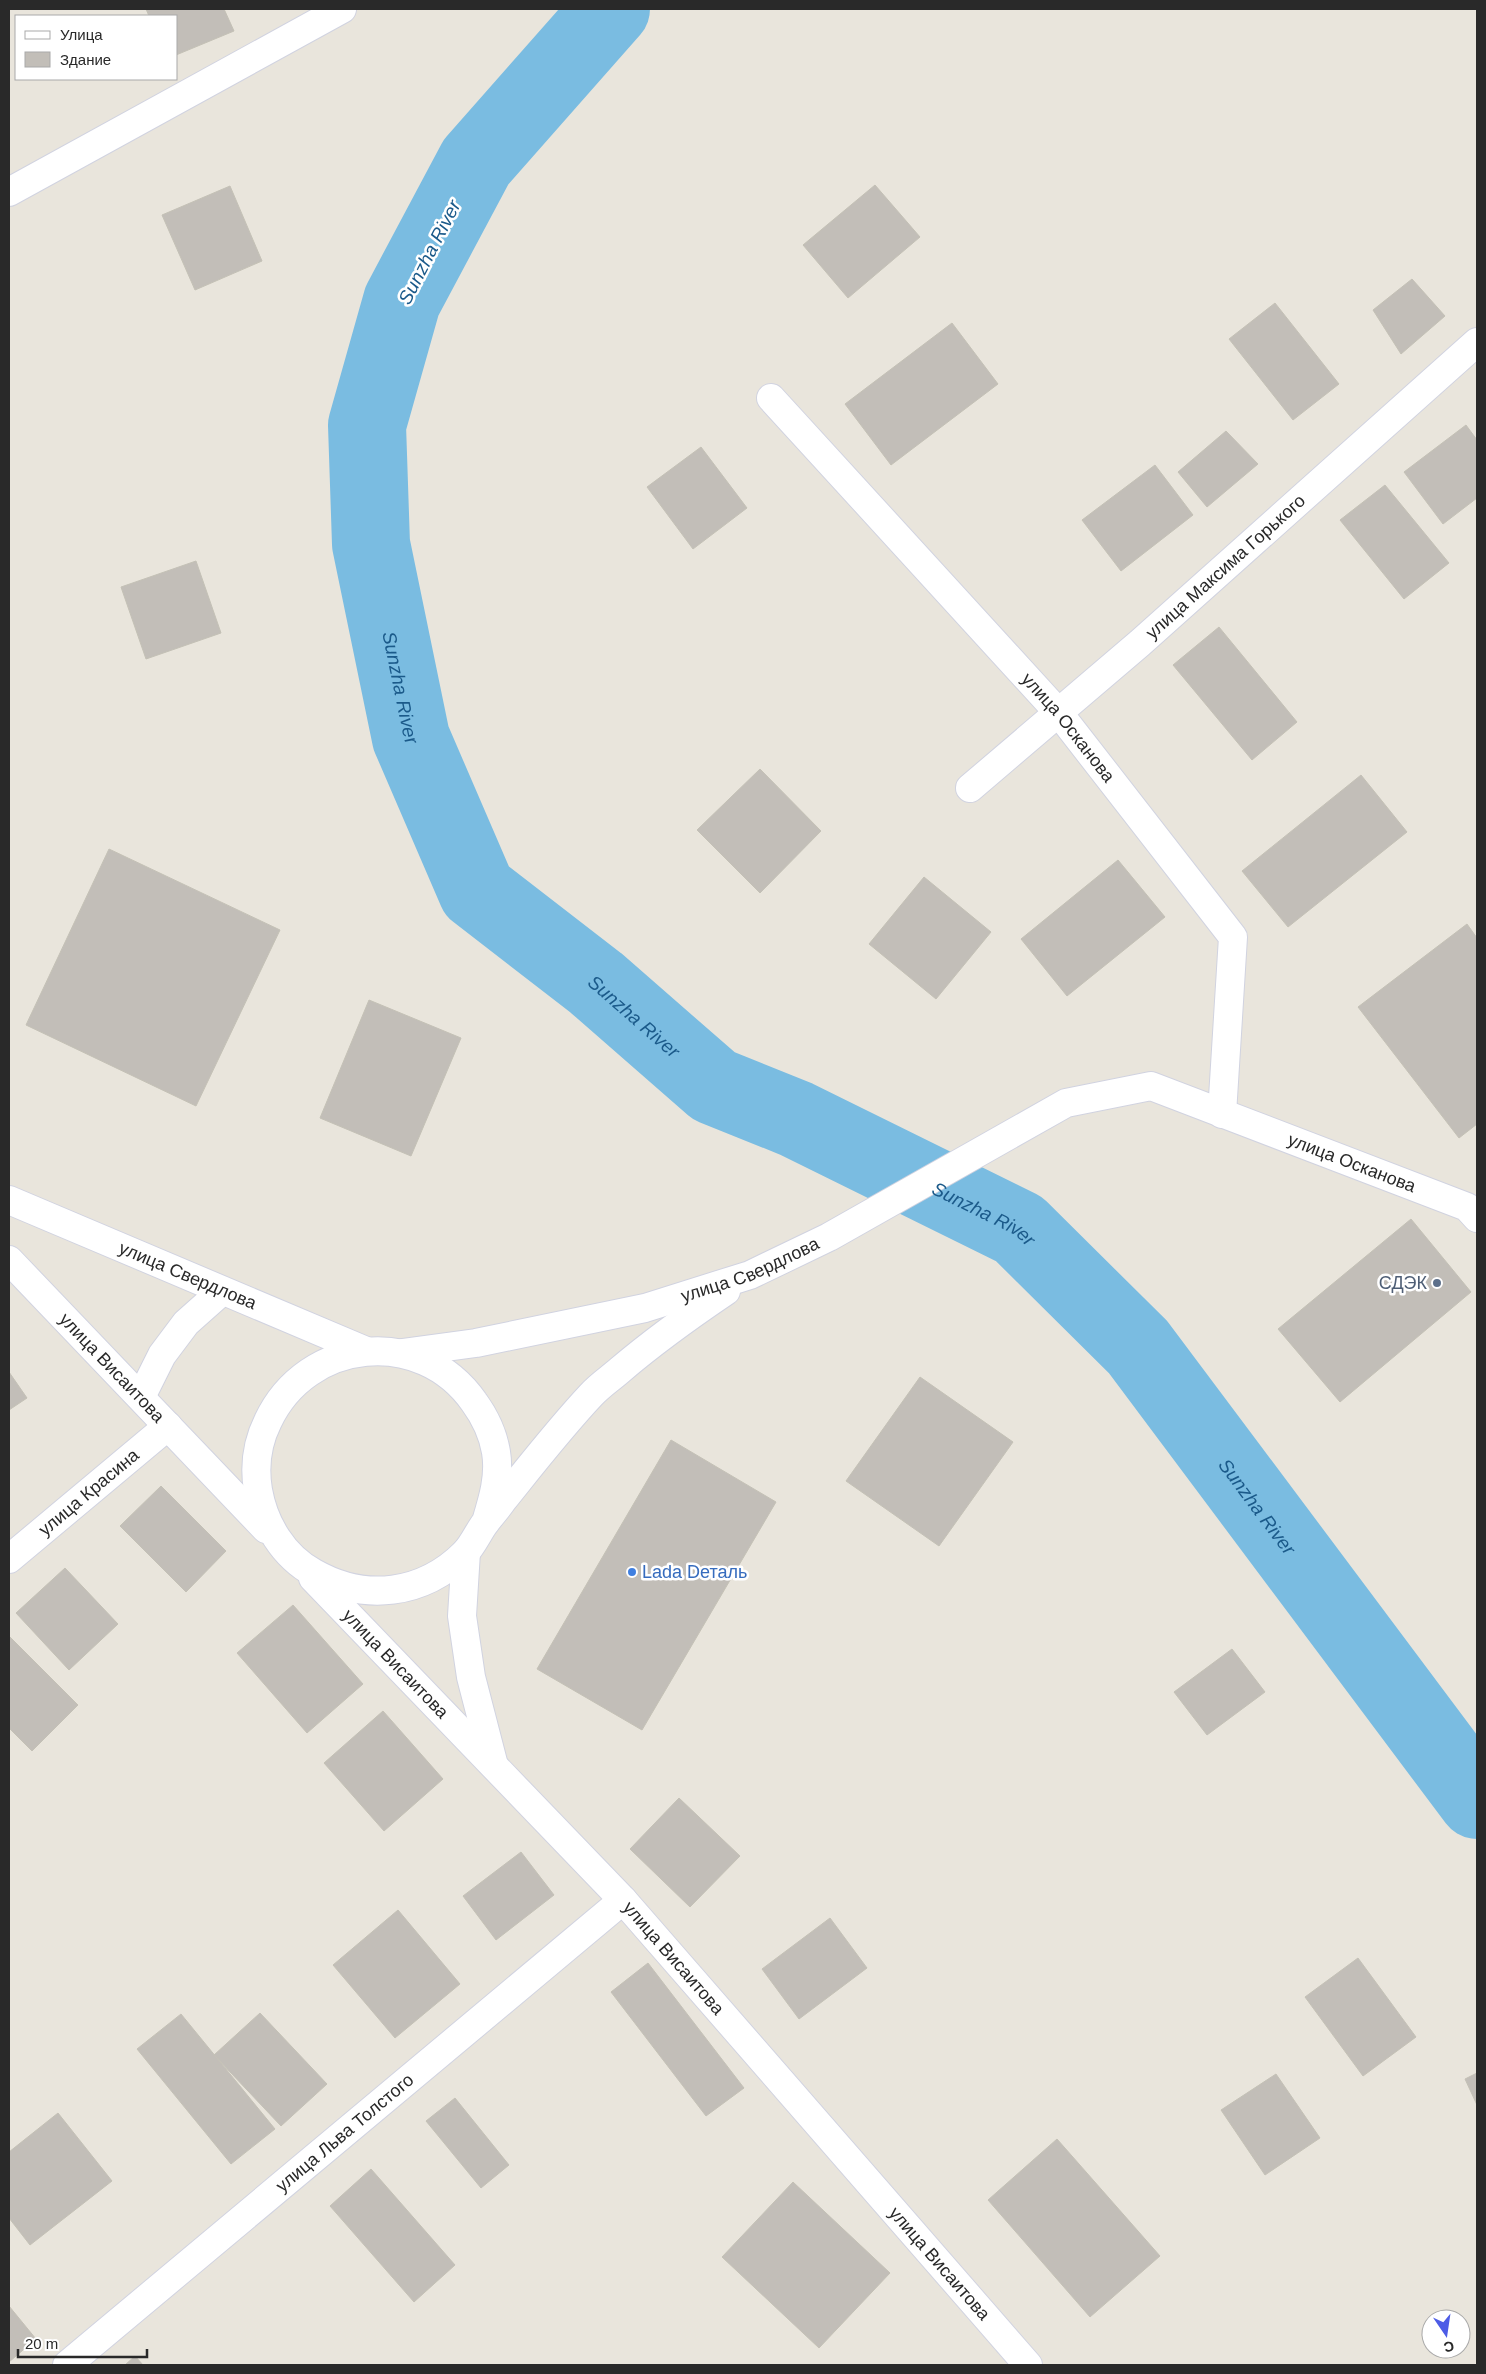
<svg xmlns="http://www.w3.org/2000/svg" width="1486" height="2374" viewBox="0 0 1486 2374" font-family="Helvetica,sans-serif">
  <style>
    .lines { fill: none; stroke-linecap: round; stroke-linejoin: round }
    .river { stroke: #7abce1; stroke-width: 78 }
    .building { fill: #c2beb8; stroke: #c4c1b6 }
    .minor-casing { stroke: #d1d3e0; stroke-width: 30 }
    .minor { stroke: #fff; stroke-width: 28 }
    .service-dot { fill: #5c6f8a; stroke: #fff; stroke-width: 2 }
    .shop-dot { fill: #3f7fe0; stroke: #fff; stroke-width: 2 }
    .labels { text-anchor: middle; stroke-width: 5; stroke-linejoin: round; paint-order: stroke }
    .street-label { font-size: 18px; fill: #292929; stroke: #fff }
    .service-label { font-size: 18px; fill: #4e5e75; stroke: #fff; text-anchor: end }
    .shop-label { font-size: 18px; fill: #366cbe; stroke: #fff; text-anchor: start }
    .water-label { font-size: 19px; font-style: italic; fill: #1b5a8a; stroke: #fff }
  </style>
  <rect width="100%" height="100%" fill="#e9e5dc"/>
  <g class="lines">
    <!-- river -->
    <path class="river" id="s1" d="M 611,9 L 476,162 L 402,301 L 367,425 L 371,544 L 411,738 L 477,891 L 596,983 L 714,1086 L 796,1119 L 1019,1229 L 1138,1347 L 1477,1800"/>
  </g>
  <!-- building -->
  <g class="building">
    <path d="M 146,9 L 224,9 L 234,31 L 176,55 L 176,16 L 149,16 Z"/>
    <path d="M 875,185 L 920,237 L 848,298 L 803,245 Z"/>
    <path d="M 230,186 L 262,261 L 195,290 L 162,215 Z"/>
    <path d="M 1412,279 L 1445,316 L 1401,354 L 1373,310 Z"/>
    <path d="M 1275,303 L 1339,384 L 1293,420 L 1229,339 Z"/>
    <path d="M 952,323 L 998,384 L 891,465 L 845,404 Z"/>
    <path d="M 1466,425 L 1477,440 L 1477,498 L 1443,524 L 1404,472 Z"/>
    <path d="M 1226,431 L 1258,464 L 1207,507 L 1178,472 Z"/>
    <path d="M 701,447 L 747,508 L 693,549 L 647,487 Z"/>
    <path d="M 1155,465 L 1193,515 L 1121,571 L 1082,520 Z"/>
    <path d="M 1385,485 L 1449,563 L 1404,599 L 1340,520 Z"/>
    <path d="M 196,561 L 221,633 L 146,659 L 121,587 Z"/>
    <path d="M 1219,627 L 1297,722 L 1252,760 L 1173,665 Z"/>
    <path d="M 760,769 L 821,831 L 760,893 L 697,830 Z"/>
    <path d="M 1361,775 L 1407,832 L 1288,927 L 1242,871 Z"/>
    <path d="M 109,849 L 280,930 L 196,1106 L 26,1025 Z"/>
    <path d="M 1118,860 L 1165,917 L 1067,996 L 1021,939 Z"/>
    <path d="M 924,877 L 991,932 L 936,999 L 869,944 Z"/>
    <path d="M 1467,924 L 1477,938 L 1477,1124 L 1459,1138 L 1358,1007 Z"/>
    <path d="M 369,1000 L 461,1038 L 411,1156 L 320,1118 Z"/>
    <path d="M 1411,1219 L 1471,1292 L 1340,1402 L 1278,1329 Z"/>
    <path d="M 9,1372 L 27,1398 L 9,1410 Z"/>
    <path d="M 920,1377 L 1013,1442 L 939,1546 L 846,1481 Z"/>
    <path d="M 671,1440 L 776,1502 L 642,1730 L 537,1669 Z"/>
    <path d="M 161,1486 L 226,1551 L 186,1592 L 120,1526 Z"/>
    <path d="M 65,1568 L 118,1624 L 69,1670 L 16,1613 Z"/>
    <path d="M 293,1605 L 363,1684 L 307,1733 L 237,1653 Z"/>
    <path d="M 9,1636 L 78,1705 L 32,1751 L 9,1728 Z"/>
    <path d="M 1232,1649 L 1265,1692 L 1207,1735 L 1174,1692 Z"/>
    <path d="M 383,1711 L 443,1779 L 384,1831 L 324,1763 Z"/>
    <path d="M 679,1798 L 740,1856 L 690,1907 L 630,1849 Z"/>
    <path d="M 521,1852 L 554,1895 L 496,1940 L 463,1896 Z"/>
    <path d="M 398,1910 L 460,1984 L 395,2038 L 333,1965 Z"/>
    <path d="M 830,1918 L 867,1968 L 799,2019 L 762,1969 Z"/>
    <path d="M 1358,1958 L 1416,2037 L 1363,2076 L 1305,1997 Z"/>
    <path d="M 648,1963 L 744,2088 L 706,2116 L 611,1992 Z"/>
    <path d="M 260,2013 L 327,2084 L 281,2126 L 214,2055 Z"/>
    <path d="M 181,2014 L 275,2129 L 231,2164 L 137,2049 Z"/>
    <path d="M 1477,2073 L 1477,2105 L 1465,2079 Z"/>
    <path d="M 1276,2074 L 1320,2138 L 1265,2175 L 1221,2110 Z"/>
    <path d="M 455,2098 L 509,2165 L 481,2188 L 426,2121 Z"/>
    <path d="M 58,2113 L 112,2181 L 30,2245 L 9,2218 L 9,2152 Z"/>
    <path d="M 1057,2139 L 1160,2256 L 1090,2317 L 988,2200 Z"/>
    <path d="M 371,2169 L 455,2265 L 414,2302 L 330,2206 Z"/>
    <path d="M 793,2182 L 890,2273 L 819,2348 L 722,2257 Z"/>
    <path d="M 9,2306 L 36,2339 L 9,2362 Z"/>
    <path d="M 135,2356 L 143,2365 L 125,2365 Z"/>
  </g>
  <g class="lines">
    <!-- minor casing -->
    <g class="minor-casing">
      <g id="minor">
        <path d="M 9,192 L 342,9"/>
        <path id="s2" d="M 771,398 L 1058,712 L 1233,937 L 1222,1114"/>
        <path id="s3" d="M 970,788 L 1140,643 L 1477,342"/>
        <path id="s4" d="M 9,1200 L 366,1351"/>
        <path id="s5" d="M 9,1260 L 266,1529"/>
        <path id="s6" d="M 402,1353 L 476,1343 L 645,1308 L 750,1275 L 829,1237 L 1066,1103 L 1151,1086 L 1467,1207 L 1477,1218"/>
        <path d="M 141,1397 L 162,1355 L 186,1323 L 222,1291"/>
        <path d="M 486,1522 C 493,1499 500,1476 496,1452 C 493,1434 485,1417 474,1402 C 421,1326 307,1338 268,1421 C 257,1443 254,1466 258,1490 C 264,1524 283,1556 314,1573 C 365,1602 423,1595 465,1553 C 472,1546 477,1535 483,1526 C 489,1517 497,1509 503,1500 C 532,1464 560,1428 591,1395 C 600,1385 611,1378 620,1370 C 654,1341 689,1316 726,1291"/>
        <path d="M 466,1552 L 462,1616 L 471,1677 L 493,1762"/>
        <path id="s7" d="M 9,1559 L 168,1426"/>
        <path id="s8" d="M 313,1578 L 623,1900 L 1028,2365"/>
        <path id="s9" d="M 67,2365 L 623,1900"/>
      </g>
    </g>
    <!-- minor -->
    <use href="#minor" class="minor"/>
  </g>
  <!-- markers -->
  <circle class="service-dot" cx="1437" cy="1283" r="5"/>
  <circle class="shop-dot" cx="632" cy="1572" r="5"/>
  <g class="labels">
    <!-- street labels -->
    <g class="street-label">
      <text dy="6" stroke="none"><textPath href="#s3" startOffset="338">улица Максима Горького</textPath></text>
      <text dy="6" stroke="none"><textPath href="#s2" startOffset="444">улица Осканова</textPath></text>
      <text dy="6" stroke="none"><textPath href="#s6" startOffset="1019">улица Осканова</textPath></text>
      <text dy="6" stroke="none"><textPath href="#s6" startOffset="359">улица Свердлова</textPath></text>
      <text dy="6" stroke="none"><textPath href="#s4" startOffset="194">улица Свердлова</textPath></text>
      <text dy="6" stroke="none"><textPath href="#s5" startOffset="149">улица Висаитова</textPath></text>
      <text dy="6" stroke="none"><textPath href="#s7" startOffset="104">улица Красина</textPath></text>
      <text dy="6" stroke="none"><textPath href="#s8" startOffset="119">улица Висаитова</textPath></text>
      <text dy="6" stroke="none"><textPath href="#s8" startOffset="524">улица Висаитова</textPath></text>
      <text dy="6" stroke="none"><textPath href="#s9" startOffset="362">улица Льва Толстого</textPath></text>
      <text dy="6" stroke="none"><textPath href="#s8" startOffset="929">улица Висаитова</textPath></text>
    </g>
    <!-- service labels -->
    <g class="service-label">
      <text x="1427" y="1289">СДЭК</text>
    </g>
    <!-- shop labels -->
    <g class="shop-label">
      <text x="642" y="1578">Lada Dеталь</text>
    </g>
    <!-- water labels -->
    <g class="water-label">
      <text transform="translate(429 252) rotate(-63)" y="7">Sunzha River</text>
      <text dy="7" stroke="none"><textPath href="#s1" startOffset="756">Sunzha River</textPath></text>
      <text dy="7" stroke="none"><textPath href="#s1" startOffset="1175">Sunzha River</textPath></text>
      <text dy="7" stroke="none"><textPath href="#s1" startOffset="1580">Sunzha River</textPath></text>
      <text dy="7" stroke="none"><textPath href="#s1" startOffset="1985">Sunzha River</textPath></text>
    </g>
  </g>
  <!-- border -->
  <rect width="1486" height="2374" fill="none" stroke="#292929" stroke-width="20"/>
  <!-- legend -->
  <rect x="15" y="15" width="162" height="65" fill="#ffffff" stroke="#a9a9a9"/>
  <rect x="25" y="31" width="25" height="8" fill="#ffffff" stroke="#a9a9a9"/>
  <text x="60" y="40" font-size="15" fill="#292929">Улица</text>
  <rect x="25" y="52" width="25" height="15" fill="#c2beb8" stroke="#a9a9a9"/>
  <text x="60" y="65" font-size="15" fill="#292929">Здание</text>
  <!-- north arrow -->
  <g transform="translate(1446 2334) rotate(167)"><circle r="24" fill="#ffffff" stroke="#a9a9a9"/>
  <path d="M0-4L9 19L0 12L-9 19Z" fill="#4d5ce6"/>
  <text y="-8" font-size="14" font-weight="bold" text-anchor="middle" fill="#292929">С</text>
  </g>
  <!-- scale -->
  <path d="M18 2349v8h129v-8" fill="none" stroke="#292929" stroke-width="2.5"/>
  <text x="25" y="2349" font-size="15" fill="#292929" stroke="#ffffff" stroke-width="4" paint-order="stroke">20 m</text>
</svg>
